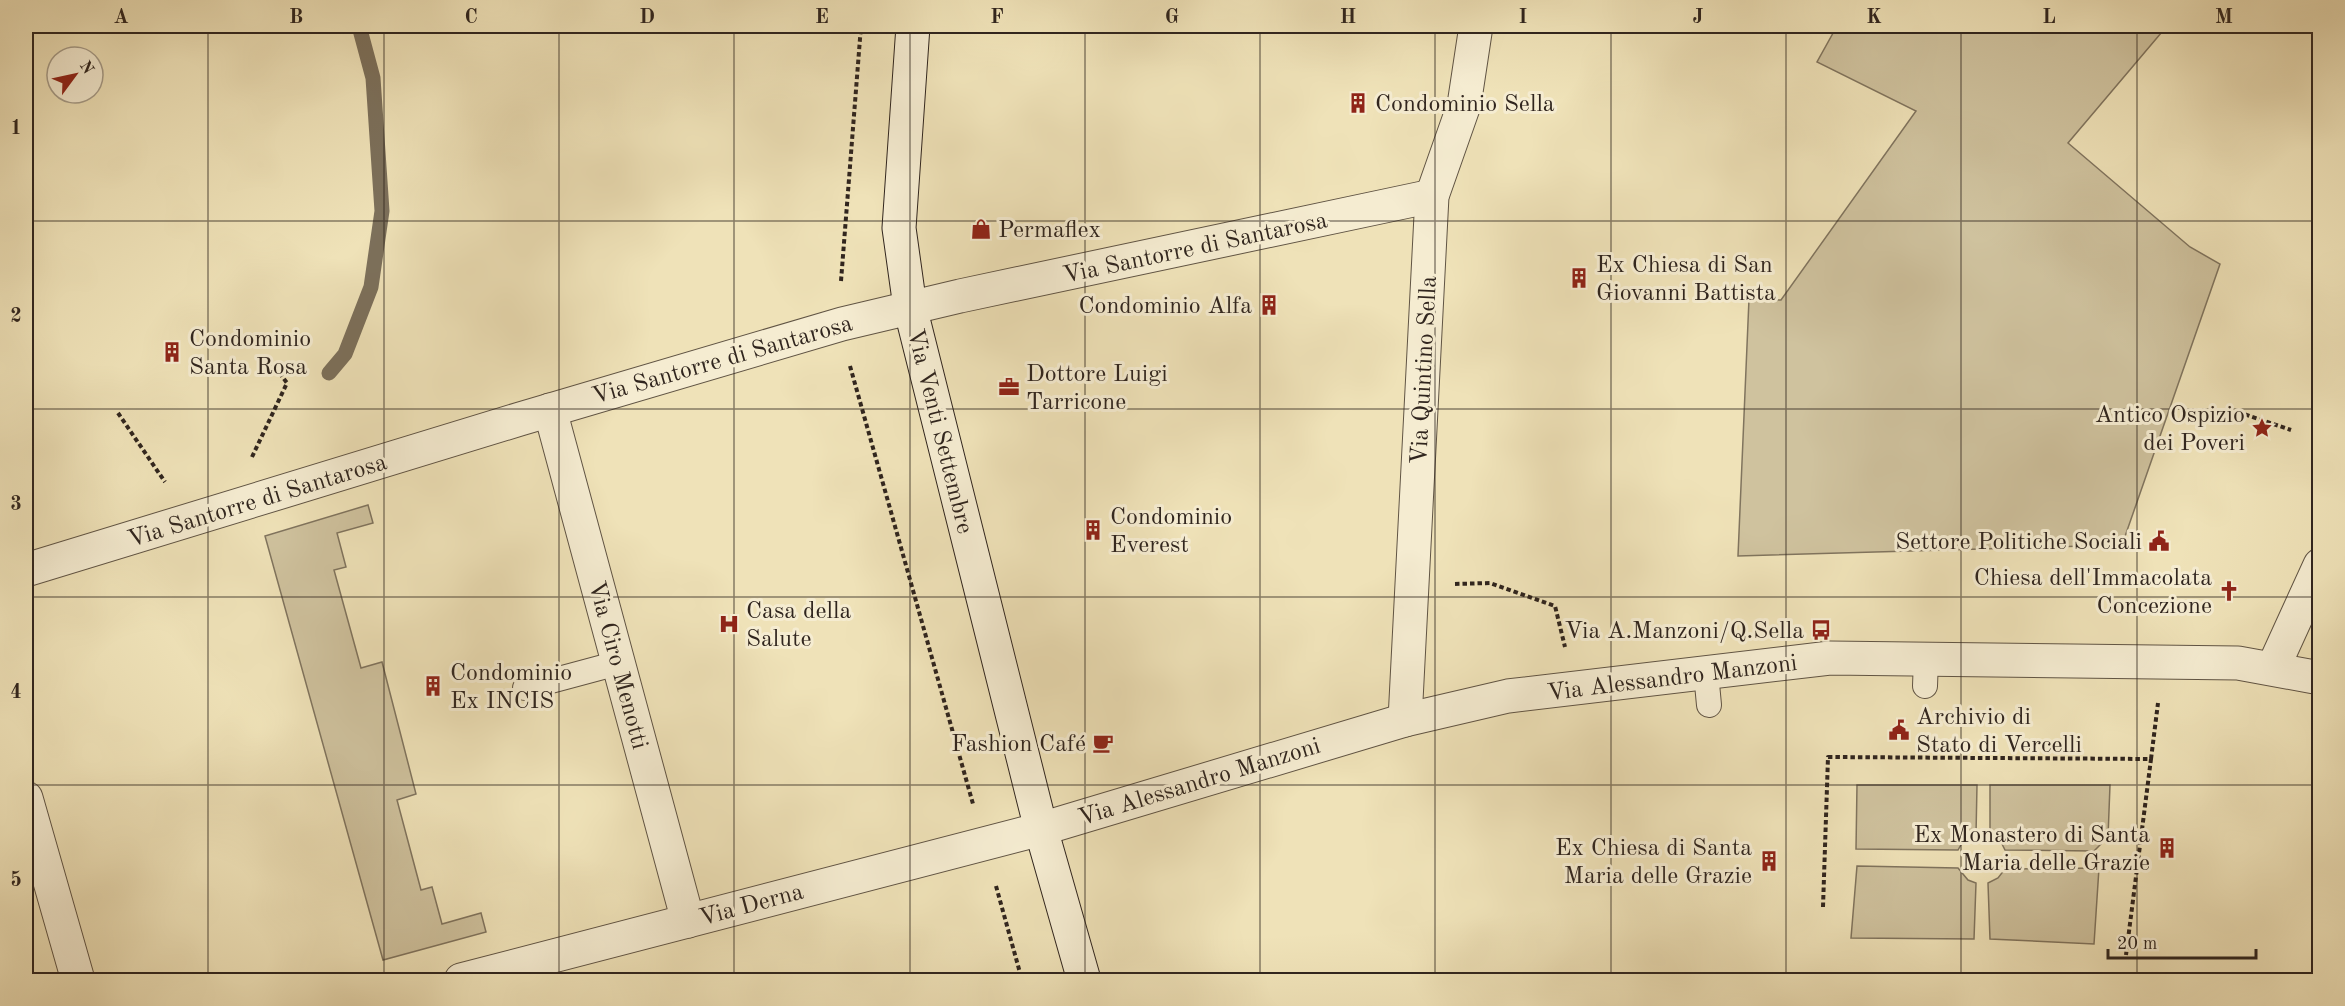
<svg xmlns="http://www.w3.org/2000/svg" width="2345" height="1006" viewBox="0 0 2345 1006" font-family="'Old Standard TT',serif">
  <style>
    .green { fill: #cfc29e; stroke: #80745e; stroke-width: 1.5 }
    .lines { fill: none; stroke-linecap: round; stroke-linejoin: round }
    .stream { stroke: #7c705b; stroke-width: 15 }
    .service-casing { stroke: #605444; stroke-width: 26 }
    .pedestrian-casing { stroke: #605444; stroke-width: 35 }
    .minor-casing { stroke: #605444; stroke-width: 35 }
    .secondary-casing { stroke: #30251e; stroke-width: 35 }
    .path { stroke: #30251e; stroke-width: 4; stroke-dasharray: 4.5 3; stroke-linecap: butt }
    .service { stroke: #f5ecd1; stroke-width: 24 }
    .pedestrian { stroke: #f5ecd1; stroke-width: 33 }
    .minor { stroke: #f5ecd1; stroke-width: 33 }
    .secondary { stroke: #f5ecd1; stroke-width: 33 }
    .grid { fill: none; stroke: #30251e; stroke-width: 1.5; stroke-opacity: 0.55 }
    .labels { text-anchor: middle; stroke-width: 6; stroke-linejoin: round; paint-order: stroke }
    .poi-label { font-size: 24px; fill: #30251e; stroke: #f5ecd1; text-anchor: start }
    .street-label { font-size: 24px; fill: #30251e; stroke: #f5ecd1 }
    .neatline { fill: none; stroke: #30251e; stroke-width: 2 }
    .grid-label { font-size: 20px; text-anchor: middle; font-weight: bold; fill: #30251e }
  </style>
  <rect width="100%" height="100%" fill="#efe2b8"/>
  <filter id="stains"><feTurbulence type="fractalNoise" baseFrequency=".00333" numOctaves="4"/><feColorMatrix values="0 0 0 0 .2 0 0 0 0 .09 0 0 0 0 .02 0 0 0 .5 -.17"/></filter>
  <radialGradient id="worn" r=".72"><stop offset=".6" stop-color="#630" stop-opacity="0"/><stop offset="1" stop-color="#630" stop-opacity=".3"/></radialGradient>
  <!-- green -->
  <g class="green">
    <path d="M 1837,26 L 2167,26 L 2068,143 L 2190,247 L 2220,264 L 2122,545 L 1738,556 L 1749,299 L 1781,300 L 1916,111 L 1817,62 Z"/>
    <path d="M 368,505 L 373,523 L 337,533 L 346,567 L 334,570 L 361,668 L 382,662 L 416,794 L 397,800 L 421,890 L 432,887 L 442,924 L 481,913 L 486,932 L 383,960 L 265,536 Z"/>
    <path d="M 1857,785 L 1977,785 L 1976,835 L 1962,843 L 1958,850 L 1856,849 Z"/>
    <path d="M 1990,785 L 2110,785 L 2108,837 L 2094,851 L 2005,850 L 2001,842 L 1990,835 Z"/>
    <path d="M 1857,866 L 1958,868 L 1968,880 L 1976,883 L 1974,939 L 1851,938 Z"/>
    <path d="M 2099,868 L 2094,944 L 1990,939 L 1988,883 L 1998,878 L 2005,869 Z"/>
  </g>
  <g class="lines">
    <!-- stream -->
    <path class="stream" d="M 329,373 L 345,354 L 371,287 L 382,211 L 373,78 L 359,26"/>
    <!-- service casing -->
    <g class="service-casing">
      <g id="service">
        <path d="M 1706,673 L 1709,705"/>
        <path d="M 1925,686 L 1926,659"/>
        <path d="M 525,688 L 618,663"/>
      </g>
    </g>
    <!-- pedestrian casing -->
    <g class="pedestrian-casing">
      <path id="pedestrian" d="M 2273,668 L 2320,565"/>
    </g>
    <!-- minor casing -->
    <g class="minor-casing">
      <g id="minor">
        <path d="M 550,410 L 688,921"/>
        <path d="M 26,570 L 520,419 L 842,324 L 960,296 L 1432,196"/>
        <path d="M 1405,720 L 1432,196 L 1464,105 L 1476,26"/>
        <path d="M 26,798 L 78,980"/>
        <path d="M 461,980 L 1041,829 L 1405,720 L 1508,696 L 1830,658 L 2238,663 L 2320,678"/>
      </g>
    </g>
    <!-- secondary casing -->
    <g class="secondary-casing">
      <path id="secondary" d="M 913,26 L 899,228 L 910,307 L 1041,829 L 1084,980"/>
    </g>
    <!-- path -->
    <g class="path">
      <path d="M 841,281 L 861,26"/>
      <path d="M 850,366 L 973,804"/>
      <path d="M 2238,412 L 2291,430"/>
      <path d="M 118,413 L 165,482"/>
      <path d="M 252,457 L 287,383 L 273,364"/>
      <path d="M 1455,584 L 1490,583 L 1555,606 L 1565,647"/>
      <path d="M 2151,759 L 2158,703"/>
      <path d="M 996,886 L 1022,980"/>
      <path d="M 1823,907 L 1828,757 L 2151,759 L 2126,955"/>
    </g>
    <!-- service -->
    <use href="#service" class="service"/>
    <!-- pedestrian -->
    <use href="#pedestrian" class="pedestrian"/>
    <!-- minor -->
    <use href="#minor" class="minor"/>
    <!-- secondary -->
    <use href="#secondary" class="secondary"/>
  </g>
  <!-- grid -->
  <path class="grid" d="M 208,26 L 208,980M 384,26 L 384,980M 559,26 L 559,980M 734,26 L 734,980M 910,26 L 910,980M 1085,26 L 1085,980M 1260,26 L 1260,980M 1435,26 L 1435,980M 1611,26 L 1611,980M 1786,26 L 1786,980M 1961,26 L 1961,980M 2137,26 L 2137,980M 26,221 L 2320,221M 26,409 L 2320,409M 26,597 L 2320,597M 26,785 L 2320,785"/>
  <!-- icons -->
  <defs>
    <g id="building-bare" transform="scale(1.62)"><path d="M-4-6H4V6H1V3H-1V6H-4ZM-2.5-4.3h1.7v1.8h-1.7ZM.8-4.3h1.7v1.8H.8ZM-2.5-1h1.7V.8h-1.7ZM.8-1h1.7V.8H.8Z" fill="#8f2418" stroke="#f5ecd1" stroke-width="2.5" paint-order="stroke"/></g>
    <g id="shop-bare" transform="scale(1.62)"><path d="M-5-2.5h2.3a2.7 3.5 0 0 1 5.4 0H5L5.5 6h-11ZM-1.5-2.5h3a1.5 2.3 0 0 0-3 0Z" fill="#8f2418" stroke="#f5ecd1" stroke-width="2.5" paint-order="stroke"/></g>
    <g id="office-bare" transform="scale(1.62)"><path d="M-6-3h4V-5.5h4V-3h4V5H-6ZM-1-4.5V-3h2v-1.5ZM-6 0V1H6V0Z" fill="#8f2418" stroke="#f5ecd1" stroke-width="2.5" paint-order="stroke"/></g>
    <g id="sight-bare" transform="scale(1.62)"><path d="M0-6L1.8-2.2L6-1.7L2.9 1.2L3.7 5.4L0 3.3L-3.7 5.4L-2.9 1.2L-6-1.7L-1.8-2.2Z" fill="#8f2418" stroke="#f5ecd1" stroke-width="2.5" paint-order="stroke"/></g>
    <g id="civic-bare" transform="scale(1.62)"><path d="M-.6-6.5H3V-4.5H.6V-3L4-1V1h2V6H-6V1h2V-1L-.6-3ZM-1.2 2.5V6h2.4V2.5Z" fill="#8f2418" stroke="#f5ecd1" stroke-width="2.5" paint-order="stroke"/></g>
    <g id="church-bare" transform="scale(1.62)"><path d="M-1.2-6h2.4v3.5h3.3v2.4h-3.3V6h-2.4V-.1h-3.3v-2.4h3.3Z" fill="#8f2418" stroke="#f5ecd1" stroke-width="2.5" paint-order="stroke"/></g>
    <g id="hospital-bare" transform="scale(1.62)"><path d="M-5-5h3v3.5h4V-5h3V5h-3V1.5h-4V5h-3Z" fill="#8f2418" stroke="#f5ecd1" stroke-width="2.5" paint-order="stroke"/></g>
    <g id="bus-bare" transform="scale(1.62)"><path d="M-5-6H5V4H4V6H2V4H-2V6H-4V4H-5ZM-3.5-4V0h7V-4ZM-3.5 1.2v1.5H-2V1.2ZM2 1.2v1.5H3.5V1.2Z" fill="#8f2418" stroke="#f5ecd1" stroke-width="2.5" paint-order="stroke"/></g>
    <g id="cafe-bare" transform="scale(1.62)"><path d="M-5.5-4.5H6V0H3Q3 3.5 0 3.5H-2.5Q-5.5 3.5-5.5 0ZM3-3.2v2h1.7v-2ZM-6 4.5H4V6H-6Z" fill="#8f2418" stroke="#f5ecd1" stroke-width="2.5" paint-order="stroke"/></g>
  </defs>
  <g fill-rule="evenodd">
    <use href="#building-bare" x="1358" y="103"/>
    <use href="#shop-bare" x="981" y="229"/>
    <use href="#building-bare" x="1579" y="278"/>
    <use href="#building-bare" x="1269" y="305"/>
    <use href="#building-bare" x="172" y="352"/>
    <use href="#office-bare" x="1009" y="387"/>
    <use href="#sight-bare" x="2262" y="428"/>
    <use href="#building-bare" x="1093" y="530"/>
    <use href="#civic-bare" x="2159" y="541"/>
    <use href="#church-bare" x="2229" y="591"/>
    <use href="#hospital-bare" x="729" y="624"/>
    <use href="#bus-bare" x="1821" y="630"/>
    <use href="#building-bare" x="433" y="686"/>
    <use href="#civic-bare" x="1899" y="730"/>
    <use href="#cafe-bare" x="1103" y="743"/>
    <use href="#building-bare" x="2167" y="848"/>
    <use href="#building-bare" x="1769" y="861"/>
  </g>
  <g class="labels">
    <!-- poi labels -->
    <g class="poi-label">
      <text x="1375" y="111">Condominio Sella</text>
      <text x="998" y="237">Permaflex</text>
      <text x="1596" y="272">Ex Chiesa di San<tspan x="1596" dy="28">Giovanni Battista</tspan></text>
      <text x="1252" y="313" text-anchor="end">Condominio Alfa</text>
      <text x="189" y="346">Condominio<tspan x="189" dy="28">Santa Rosa</tspan></text>
      <text x="1026" y="381">Dottore Luigi<tspan x="1026" dy="28">Tarricone</tspan></text>
      <text x="2245" y="422" text-anchor="end">Antico Ospizio<tspan x="2245" dy="28">dei Poveri</tspan></text>
      <text x="1110" y="524">Condominio<tspan x="1110" dy="28">Everest</tspan></text>
      <text x="2142" y="549" text-anchor="end">Settore Politiche Sociali</text>
      <text x="2212" y="585" text-anchor="end">Chiesa dell'Immacolata<tspan x="2212" dy="28">Concezione</tspan></text>
      <text x="746" y="618">Casa della<tspan x="746" dy="28">Salute</tspan></text>
      <text x="1804" y="638" text-anchor="end">Via A.Manzoni/Q.Sella</text>
      <text x="450" y="680">Condominio<tspan x="450" dy="28">Ex INCIS</tspan></text>
      <text x="1916" y="724">Archivio di<tspan x="1916" dy="28">Stato di Vercelli</tspan></text>
      <text x="1086" y="751" text-anchor="end">Fashion Café</text>
      <text x="2150" y="842" text-anchor="end">Ex Monastero di Santa<tspan x="2150" dy="28">Maria delle Grazie</tspan></text>
      <text x="1752" y="855" text-anchor="end">Ex Chiesa di Santa<tspan x="1752" dy="28">Maria delle Grazie</tspan></text>
    </g>
    <!-- street labels -->
    <g class="street-label">
      <text transform="translate(1195 247) rotate(-12)" y="8">Via Santorre di Santarosa</text>
      <text transform="translate(722 359) rotate(-16)" y="8">Via Santorre di Santarosa</text>
      <text transform="translate(1423 370) rotate(-87)" y="8">Via Quintino Sella</text>
      <text transform="translate(941 431) rotate(76)" y="8">Via Venti Settembre</text>
      <text transform="translate(257 500) rotate(-17)" y="8">Via Santorre di Santarosa</text>
      <text transform="translate(619 665) rotate(75)" y="8">Via Ciro Menotti</text>
      <text transform="translate(1672 677) rotate(-7)" y="8">Via Alessandro Manzoni</text>
      <text transform="translate(1199 781) rotate(-17)" y="8">Via Alessandro Manzoni</text>
      <text transform="translate(751 904) rotate(-15)" y="8">Via Derna</text>
    </g>
  </g>
  <!-- margin -->
  <rect width="2345" height="1006" fill="none" stroke="#efe2b8" stroke-width="66"/>
  <!-- north arrow -->
  <g transform="translate(75 75) rotate(57)"><circle r="28" fill="#f5ecd1" stroke="#a69c89" stroke-width="1.5"/>
  <path d="M0-4.5L10 22L0 15L-10 22Z" fill="#8f2418"/>
  <text y="-9" font-size="16" font-weight="bold" text-anchor="middle" fill="#30251e">N</text>
  </g>
  <!-- scale -->
  <path d="M2108 949v9h148v-9" fill="none" stroke="#30251e" stroke-width="3"/>
  <text x="2117" y="949" font-size="18" fill="#30251e" stroke="#f5ecd1" stroke-width="4.5" paint-order="stroke">20 m</text>
  <rect x="33" y="33" width="2279" height="940" class="neatline"/>
  <g class="grid-label">
    <text x="121" y="23">A</text>
    <text x="296" y="23">B</text>
    <text x="471" y="23">C</text>
    <text x="647" y="23">D</text>
    <text x="822" y="23">E</text>
    <text x="997" y="23">F</text>
    <text x="1172" y="23">G</text>
    <text x="1348" y="23">H</text>
    <text x="1523" y="23">I</text>
    <text x="1698" y="23">J</text>
    <text x="1874" y="23">K</text>
    <text x="2049" y="23">L</text>
    <text x="2224" y="23">M</text>
    <text x="16" y="134">1</text>
    <text x="16" y="322">2</text>
    <text x="16" y="510">3</text>
    <text x="16" y="698">4</text>
    <text x="16" y="886">5</text>
  </g>
  <rect width="100%" height="100%" filter="url(#stains)"/>
  <rect width="100%" height="100%" fill="url(#worn)"/>
</svg>
